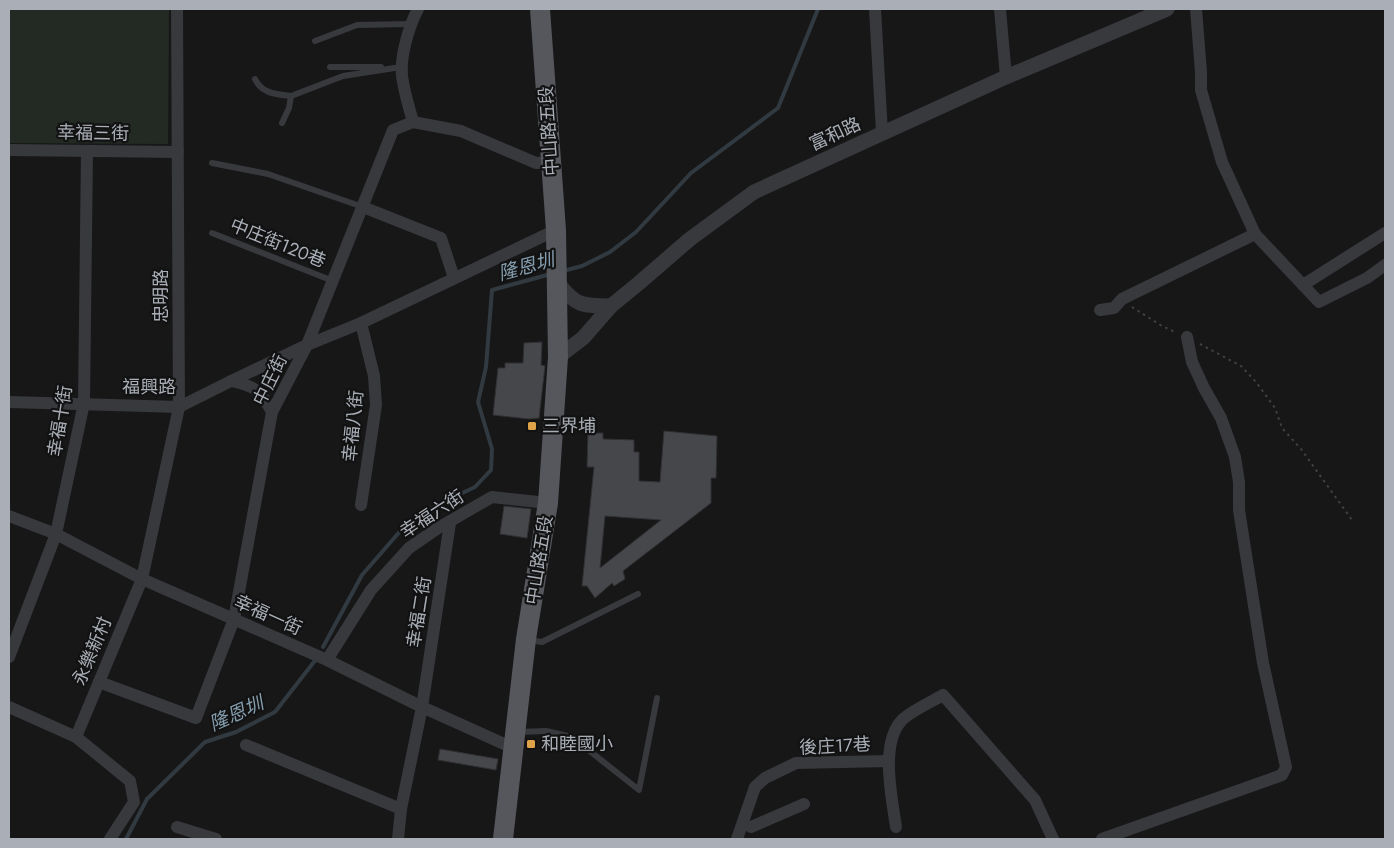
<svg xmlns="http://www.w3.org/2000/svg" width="1394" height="848" viewBox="0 0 1394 848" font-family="Jost,'Noto Sans TC',sans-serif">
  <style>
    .green { fill: #232a24 }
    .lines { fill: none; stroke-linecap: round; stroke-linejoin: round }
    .stream { stroke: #313a40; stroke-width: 4 }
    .building { fill: #46474b; stroke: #313134; fill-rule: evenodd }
    .path { stroke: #3e4044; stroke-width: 2; stroke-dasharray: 2.5 4; stroke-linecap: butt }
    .service { stroke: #38393d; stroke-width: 6 }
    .minor { stroke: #38393d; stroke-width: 12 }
    .tertiary { stroke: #38393d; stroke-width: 15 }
    .primary { stroke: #55575c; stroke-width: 20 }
    .poi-dot { fill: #dea249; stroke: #121213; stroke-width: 2 }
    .labels { text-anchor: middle; stroke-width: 4.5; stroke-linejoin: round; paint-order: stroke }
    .street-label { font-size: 18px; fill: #aaafb7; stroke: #121213 }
    .poi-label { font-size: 18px; fill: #aaafb7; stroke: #121213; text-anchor: start }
    .water-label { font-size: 19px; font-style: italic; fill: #859eae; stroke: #121213 }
  </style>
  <rect width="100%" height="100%" fill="#171718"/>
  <!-- green -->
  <path class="green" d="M 9,9 L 169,9 L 168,144 L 9,143 Z"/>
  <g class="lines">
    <!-- stream -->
    <g class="stream">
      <path d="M 563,271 L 582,266 L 610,252 L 636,232 L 691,173 L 778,108 L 818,9"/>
      <path d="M 323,647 L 362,575 L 402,529 L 437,505 L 475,487 L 491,470 L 492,449 L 478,402 L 486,367 L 492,290 L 551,274"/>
      <path d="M 126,839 L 147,799 L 205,742 L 236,732 L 275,712 L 317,658"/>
    </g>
  </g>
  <!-- building -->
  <g class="building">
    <path d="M 542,342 L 541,365 L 545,366 L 539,418 L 529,419 L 493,415 L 498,368 L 505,368 L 505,363 L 523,363 L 524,343 Z"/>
    <path d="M 664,431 L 717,436 L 716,478 L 711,478 L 711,503 L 623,571 L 625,579 L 614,586 L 612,583 L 595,598 L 587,586 L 582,586 L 594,467 L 587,467 L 588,433 L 603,433 L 603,439 L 634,440 L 634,452 L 639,452 L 639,481 L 660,482 ZM 605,516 L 661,520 L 600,568 Z"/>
    <path d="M 504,506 L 531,509 L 527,538 L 500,534 Z"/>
    <path d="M 440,749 L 498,759 L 496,770 L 438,760 Z"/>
  </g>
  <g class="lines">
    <!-- path -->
    <g class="path">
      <path d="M 1132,307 L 1162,326 L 1175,332"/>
      <path d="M 1200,344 L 1241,366 L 1256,382 L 1275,408 L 1282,428 L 1301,449 L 1352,520"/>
    </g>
    <!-- service -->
    <g class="service">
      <path d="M 315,41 L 357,25 L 410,24"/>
      <path d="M 330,67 L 381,67"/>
      <path d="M 255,79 C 262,94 276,94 291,96"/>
      <path d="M 282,123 L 289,108 L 291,96 L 343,76 L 401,67"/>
      <path d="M 212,163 L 268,174 L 363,207"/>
      <path d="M 212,233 L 333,281"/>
      <path d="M 529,640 L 542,642 L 638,594"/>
      <path d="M 517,732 L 546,731 L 572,737 L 639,790 L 657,698"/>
    </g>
    <!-- minor -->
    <g class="minor">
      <path d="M 875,9 L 882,133"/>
      <path d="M 1000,9 L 1006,77"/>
      <path d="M 1196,9 L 1201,72 L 1201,90 L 1222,162 L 1255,234 L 1319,302 L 1367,278 L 1385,265"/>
      <path d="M 413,122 C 409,107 404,92 402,76 C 400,56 409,26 418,9"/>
      <path d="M 9,150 L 178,152"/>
      <path d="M 363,207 L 441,238 L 454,278"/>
      <path d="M 1303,285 L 1385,233"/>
      <path d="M 1100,310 L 1114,308 L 1122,299 L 1255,234"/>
      <path d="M 361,323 L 374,376 L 376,405 L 361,505"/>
      <path d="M 231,381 C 255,386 260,390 272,412"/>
      <path d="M 9,402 L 179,407 L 231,381 L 307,345 L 361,323 L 556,230"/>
      <path d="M 9,516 L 56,534 L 142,579 L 327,660 L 422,707 L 513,748"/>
      <path d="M 9,657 L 56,534 L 84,403 L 87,151"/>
      <path d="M 327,660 L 371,590 L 409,548 L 438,528 L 492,497 L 548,503"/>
      <path d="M 99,682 L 196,718 L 234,619 L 272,412 L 307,345 L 393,130 L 413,122 L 461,131 L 536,163 L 552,162"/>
      <path d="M 9,707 L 76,737 L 142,579 L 179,407 L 177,9"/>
      <path d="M 76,737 L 130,781 L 134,802 L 110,839"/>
      <path d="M 246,745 L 401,809"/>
      <path d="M 177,827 L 216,839"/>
      <path d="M 751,827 L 804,804"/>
      <path d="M 896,827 C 892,798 879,742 903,719 C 913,710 931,702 943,695 L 1035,800 L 1053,839"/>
      <path d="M 398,839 L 401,809 L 422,707 L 450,523"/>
      <path d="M 737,839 L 755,787 L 765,778 L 796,763 L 889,761"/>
      <path d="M 1102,839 L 1282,775 L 1286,767 L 1263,663 L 1239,510 L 1239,482 L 1235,457 L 1221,418 L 1204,388 L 1192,362 L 1187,337"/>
    </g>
    <!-- tertiary -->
    <g class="tertiary">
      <path d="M 558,283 C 575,306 583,306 611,306"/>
      <path d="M 558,357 L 583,338 L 611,306 L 639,283 L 690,239 L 754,192 L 1006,77 L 1167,9"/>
    </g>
    <!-- primary -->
    <path class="primary" d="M 503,839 L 526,639 L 548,503 L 558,357 L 556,230 L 540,9"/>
  </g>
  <!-- markers -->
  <g class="poi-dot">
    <rect x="527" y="421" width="10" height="10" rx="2.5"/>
    <rect x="526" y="739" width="10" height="10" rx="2.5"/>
  </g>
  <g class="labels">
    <!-- street labels -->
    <g class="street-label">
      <text transform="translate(549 131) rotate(-94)" y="6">中山路五段</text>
      <text transform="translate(93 133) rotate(1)" y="6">幸福三街</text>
      <text transform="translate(835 134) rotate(-25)" y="6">富和路</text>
      <text transform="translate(278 243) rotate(22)" y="6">中庄街120巷</text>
      <text transform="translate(161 296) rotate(-90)" y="6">忠明路</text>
      <text transform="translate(270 380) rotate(-64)" y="6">中庄街</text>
      <text x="149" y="393">福興路</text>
      <text transform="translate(60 421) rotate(-81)" y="6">幸福十街</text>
      <text transform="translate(353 426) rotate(-84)" y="6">幸福八街</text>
      <text transform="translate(432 514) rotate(-33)" y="6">幸福六街</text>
      <text transform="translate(539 560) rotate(-81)" y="6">中山路五段</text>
      <text transform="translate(419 612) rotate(-81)" y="6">幸福二街</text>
      <text transform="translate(268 615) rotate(24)" y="6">幸福一街</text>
      <text transform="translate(92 651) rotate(-67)" y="6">永樂新村</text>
      <text transform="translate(835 746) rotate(-3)" y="6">後庄17巷</text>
    </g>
    <!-- poi labels -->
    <g class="poi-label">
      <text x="542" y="432">三界埔</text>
      <text x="541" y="750">和睦國小</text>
    </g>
    <!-- water labels -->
    <g class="water-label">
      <text transform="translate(526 266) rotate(-15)" y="7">隆恩圳</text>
      <text transform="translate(236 713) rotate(-24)" y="7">隆恩圳</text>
    </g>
  </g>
  <!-- border -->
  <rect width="1394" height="848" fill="none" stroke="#aaafb7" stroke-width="20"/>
</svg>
